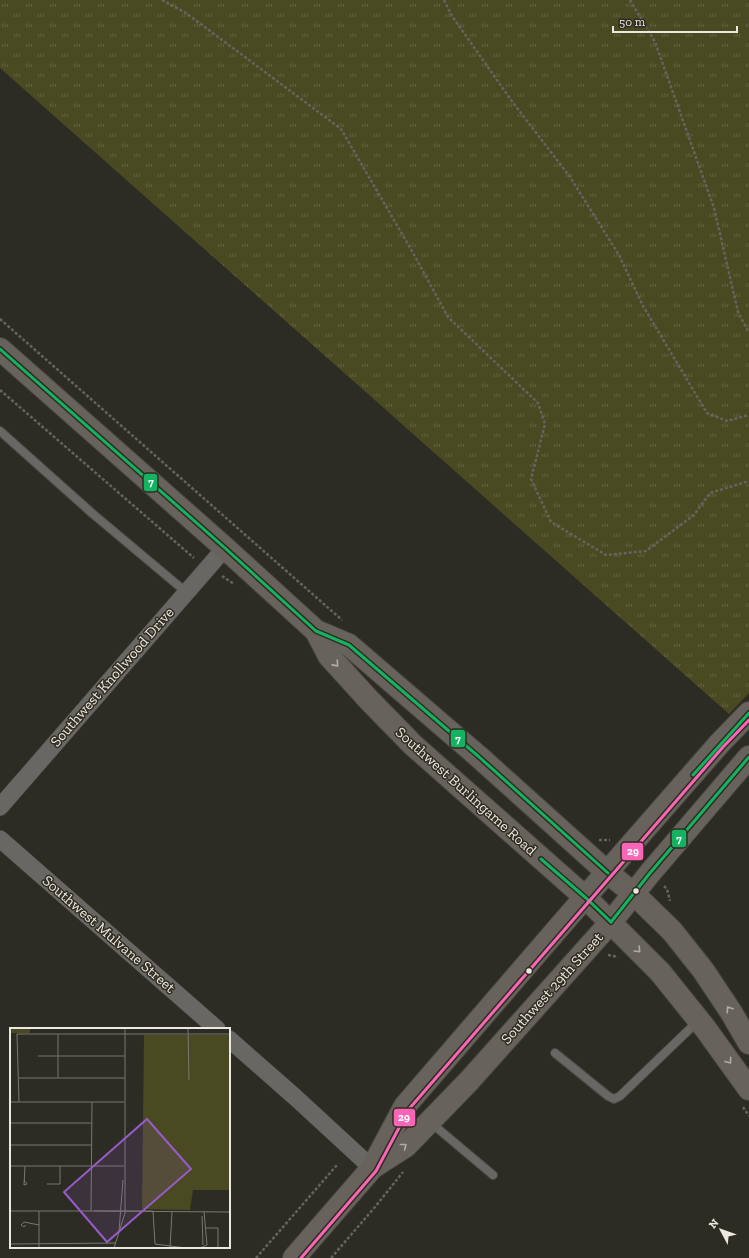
<svg xmlns="http://www.w3.org/2000/svg" width="749" height="1258" viewBox="0 0 749 1258" font-family="'Zilla Slab',serif">
  <style>
    .grass { fill: url(#grass-tufts) }
    .lines { fill: none; stroke-linecap: round; stroke-linejoin: round }
    .service-casing { stroke: #474640; stroke-width: 10 }
    .minor-casing { stroke: #474640; stroke-width: 18 }
    .secondary-casing { stroke: #474640; stroke-width: 24 }
    .path { stroke: #65635f; stroke-width: 2.5; stroke-dasharray: 3 2; stroke-linecap: butt }
    .service { stroke: #696763; stroke-width: 8 }
    .minor { stroke: #696763; stroke-width: 17 }
    .secondary { stroke: #67625c; stroke-width: 22 }
    .bus-1-casing { stroke: #302c21; stroke-width: 6 }
    .bus-2-casing { stroke: #302c21; stroke-width: 6 }
    .bus-1 { stroke: #13b361; stroke-width: 3 }
    .bus-2 { stroke: #fa66b7; stroke-width: 3 }
    .oneway { stroke: #b0aca5 }
    .bus-dot { fill: #ebe8e1; stroke: #302c21; stroke-width: 1.5 }
    .labels { text-anchor: middle; stroke-width: 3; stroke-linejoin: round; paint-order: stroke }
    .street-label { font-size: 15px; fill: #ebe8e1; stroke: #302c21 }
    .inset-road { fill: none; stroke: #787770; stroke-width: 1 }
    .view { fill: #975bc8; fill-opacity: 0.15; stroke: #975bc8; stroke-width: 2 }
    .inset-edge { fill: none; stroke: #ebe8e1; stroke-width: 2 }
    .line-badge { stroke: #302c21; stroke-width: 1.5 }
    .badge-label { font-size: 11px; text-anchor: middle; font-weight: bold; fill: #fff }
  </style>
  <defs>
    <pattern id="grass-tufts" width="24" height="20" patternUnits="userSpaceOnUse"><rect width="24" height="20" fill="#494a21"/><path d="M3 7l-1-3M5 7V3M7 7l1-3M15 17l-1-3M17 17v-4M19 17l1-3" fill="none" stroke="#636441"/></pattern>
  </defs>
  <rect width="100%" height="100%" fill="#2c2b24"/>
  <!-- grass -->
  <path class="grass" d="M 0,0 L 749,0 L 749,693 L 729,714 L 0,68 Z"/>
  <g class="lines">
    <!-- service casing -->
    <g class="service-casing">
      <g id="service">
        <path d="M 0,431 L 93,514 L 186,592"/>
        <path d="M 555,1053 L 608,1096 L 614,1099 L 620,1096 L 698,1021"/>
        <path d="M 430,1122 L 493,1175"/>
      </g>
    </g>
    <!-- minor casing -->
    <g class="minor-casing">
      <g id="minor">
        <path d="M 0,807 L 225,548"/>
        <path d="M 0,839 L 217,1029"/>
        <path d="M 229,1039 L 295,1097 L 372,1168"/>
      </g>
    </g>
    <!-- secondary casing -->
    <g class="secondary-casing">
      <g id="secondary">
        <path d="M 0,349 L 225,548 L 316,631 L 349,645 L 478,756 L 608,873 L 633,893 L 672,931 L 703,970 L 731,1012 L 749,1043"/>
        <path d="M 316,631 L 329,656 L 369,700 L 413,745 L 586,898 L 660,972 L 705,1028 L 749,1089"/>
        <path d="M 375,1166 L 406,1146 L 469,1081 L 611,922 L 650,873 L 749,757"/>
        <path d="M 294,1258 L 372,1168 L 405,1106 L 567,918 L 719,744 L 749,713"/>
      </g>
    </g>
    <!-- path -->
    <g class="path">
      <path d="M 162,0 L 186,13 L 341,129 L 412,251 L 448,317 L 538,403 L 545,424 L 531,479 L 551,522 L 606,555 L 646,551 L 694,515 L 710,493 L 749,481"/>
      <path d="M 444,0 L 452,16 L 511,100 L 570,177 L 619,255 L 643,306 L 707,413 L 727,421 L 749,415"/>
      <path d="M 630,0 L 655,42 L 714,208 L 738,312 L 749,333"/>
      <path d="M 0,319 L 342,620"/>
      <path d="M 0,390 L 194,558"/>
      <path d="M 222,576 L 234,584"/>
      <path d="M 599,840 L 610,840"/>
      <path d="M 664,886 L 667,889 L 670,901"/>
      <path d="M 608,955 L 618,957"/>
      <path d="M 743,1107 L 749,1116"/>
      <path d="M 256,1258 L 337,1165"/>
      <path d="M 331,1258 L 375,1207 L 403,1172"/>
    </g>
    <!-- service -->
    <use href="#service" class="service"/>
    <!-- minor -->
    <use href="#minor" class="minor"/>
    <!-- secondary -->
    <use href="#secondary" class="secondary"/>
    <!-- bus-1 casing -->
    <g class="bus-1-casing">
      <g id="bus-1">
        <path d="M 0,349 L 225,548 L 316,631 L 349,645 L 478,756 L 608,873"/>
        <path d="M 693,775 L 749,713"/>
        <path d="M 541,859 L 586,898 L 611,922"/>
        <path d="M 611,922 L 650,873 L 749,757"/>
      </g>
    </g>
    <!-- bus-2 casing -->
    <g class="bus-2-casing">
      <path id="bus-2" d="M 301,1258 L 376,1171 L 409,1109 L 723,747 L 749,720"/>
    </g>
    <!-- bus-1 -->
    <use href="#bus-1" class="bus-1"/>
    <!-- bus-2 -->
    <use href="#bus-2" class="bus-2"/>
  </g>
  <!-- one-way arrows -->
  <defs><path id="oneway-chevron" d="M-2-3.5L2.5 0L-2 3.5" fill="none" stroke-width="1.6" stroke-linecap="round" stroke-linejoin="round"/></defs>
  <g class="oneway">
    <use href="#oneway-chevron" transform="translate(336 664) rotate(48)"/>
    <use href="#oneway-chevron" transform="translate(638 950) rotate(46)"/>
    <use href="#oneway-chevron" transform="translate(729 1009) rotate(-123)"/>
    <use href="#oneway-chevron" transform="translate(729 1061) rotate(54)"/>
    <use href="#oneway-chevron" transform="translate(404 1146) rotate(-38)"/>
  </g>
  <!-- markers -->
  <g class="bus-dot">
    <circle cx="636" cy="891" r="3.5"/>
    <circle cx="529" cy="971" r="3.5"/>
  </g>
  <g class="labels">
    <!-- street labels -->
    <g class="street-label">
      <text transform="translate(112 677) rotate(-49)" y="5">Southwest Knollwood Drive</text>
      <text transform="translate(466 791) rotate(42)" y="5">Southwest Burlingame Road</text>
      <text transform="translate(109 934) rotate(41)" y="5">Southwest Mulvane Street</text>
      <text transform="translate(552 988) rotate(-48)" y="5">Southwest 29th Street</text>
    </g>
  </g>
  <!-- overview -->
  <g transform="translate(10 1028)">
    <rect width="220" height="220" fill="#2c2b24"/>
    <path d="M 134,7 L 220,7 L 220,162 L 183,162 L 180,182 L 132,181 Z" fill="#494a21"/>
    <path d="M 0,0 L 20,0 L 20,5 L 0,5 Z" fill="#494a21"/>
    <path class="inset-road" d="M 178,0 L 179,52M 28,28 L 115,28M 9,50 L 115,50M 48,50 L 48,6M 0,74 L 114,74M 9,74 L 7,6 L 220,6M 0,95 L 82,95M 0,117 L 82,117M 0,138 L 114,138M 14,152 L 17,156 L 14,157 L 15,138M 37,156 L 50,156 L 50,138M 0,183 L 143,183M 29,183 L 29,220M 81,183 L 82,74M 84,183 L 220,184M 143,183 L 145,216 L 176,220M 192,188 L 193,217M 16,197 L 14,199 L 11,197 L 14,194 L 29,197M 196,200 L 208,200 L 208,220M 109,203 L 113,152M 0,216 L 106,215M 104,220 L 115,185 L 115,0M 160,220 L 162,184M 190,220 L 197,217 L 194,184"/>
    <path class="view" d="M 137,91 L 181,141 L 97,214 L 54,164 Z"/>
    <rect width="220" height="220" class="inset-edge"/>
  </g>
  <g class="line-badge">
    <rect x="143" y="473" width="15" height="19" rx="4" fill="#13b361"/>
    <rect x="450" y="729" width="16" height="19" rx="4" fill="#13b361"/>
    <rect x="671" y="829" width="16" height="19" rx="4" fill="#13b361"/>
    <rect x="621" y="842" width="23" height="19" rx="4" fill="#fa66b7"/>
    <rect x="393" y="1108" width="23" height="19" rx="4" fill="#fa66b7"/>
  </g>
  <g class="badge-label">
    <text x="151" y="486">7</text>
    <text x="458" y="743">7</text>
    <text x="679" y="843">7</text>
    <text x="633" y="855">29</text>
    <text x="404" y="1121">29</text>
  </g>
  <!-- north arrow -->
  <g transform="translate(721 1230) rotate(311)" stroke="#302c21" stroke-width="3" paint-order="stroke">
  <path d="M0-3L7 15L0 10L-7 15Z" fill="#ebe8e1"/>
  <text y="-6" font-size="11" font-weight="bold" text-anchor="middle" fill="#ebe8e1">N</text>
  </g>
  <!-- scale -->
  <path d="M613 26v6h124v-6" fill="none" stroke="#ebe8e1" stroke-width="2"/>
  <text x="619" y="26" font-size="12" fill="#ebe8e1" stroke="#302c21" stroke-width="3" paint-order="stroke">50 m</text>
</svg>
